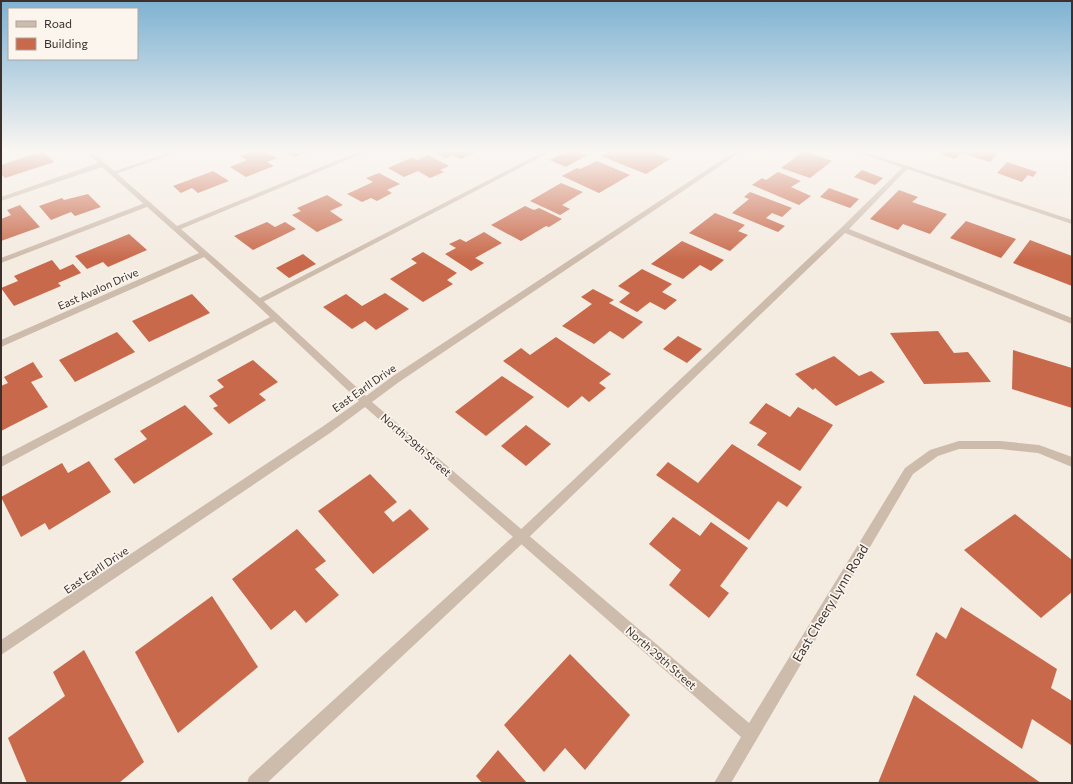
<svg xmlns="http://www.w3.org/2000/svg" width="1073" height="784" viewBox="0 0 1073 784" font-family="Commissioner,sans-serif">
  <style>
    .building { fill: #c8694b }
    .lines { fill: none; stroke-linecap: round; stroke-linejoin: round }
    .service { fill: #cdbbac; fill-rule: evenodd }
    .minor { fill: #cdbbac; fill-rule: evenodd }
    .tertiary { fill: #cdbbac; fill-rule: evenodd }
    .labels { text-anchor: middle; stroke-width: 3.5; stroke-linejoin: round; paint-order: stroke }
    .street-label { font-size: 11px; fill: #3b302b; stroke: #fbf5ee }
    .near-street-label { font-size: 13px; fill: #3b302b; stroke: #fbf5ee }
  </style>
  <rect width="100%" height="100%" fill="#f4ebe1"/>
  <!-- building -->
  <g class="building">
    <path d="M 257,150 L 263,150 L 277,158 L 267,162 L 274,166 L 246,177 L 230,167 L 247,160 L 240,156 Z"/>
    <path d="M 281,150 L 312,150 L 294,157 Z"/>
    <path d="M 430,150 L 482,150 L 461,159 L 452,155 L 446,158 Z"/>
    <path d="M 569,150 L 587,155 L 566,167 L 550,160 Z"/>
    <path d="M 612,150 L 646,150 L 670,159 L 646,174 L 601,156 Z"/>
    <path d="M 945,150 L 993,150 L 999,152 L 990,162 L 961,153 L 955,159 L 941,154 Z"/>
    <path d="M 43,151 L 54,162 L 5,178 L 1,174 L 1,165 Z"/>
    <path d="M 804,151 L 832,161 L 810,178 L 781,168 Z"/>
    <path d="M 428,155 L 449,166 L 440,170 L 444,172 L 430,178 L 418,171 L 404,177 L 388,168 L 413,157 L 417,160 Z"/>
    <path d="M 597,161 L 630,175 L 599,193 L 562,176 L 577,168 L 580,169 Z"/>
    <path d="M 1007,162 L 1037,172 L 1033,177 L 1028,175 L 1022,182 L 997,173 Z"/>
    <path d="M 862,170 L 883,178 L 875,185 L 854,177 Z"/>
    <path d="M 213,171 L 229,181 L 198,193 L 192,188 L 181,193 L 173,186 Z"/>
    <path d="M 778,172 L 801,181 L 791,187 L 811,196 L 799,205 L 752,185 L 762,178 L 766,180 Z"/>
    <path d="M 379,173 L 400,184 L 387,190 L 392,193 L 377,201 L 371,198 L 362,202 L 347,194 L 373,182 L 366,178 Z"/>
    <path d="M 561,183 L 583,192 L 562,205 L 570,209 L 560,215 L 530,201 Z"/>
    <path d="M 829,188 L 859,199 L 850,208 L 820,197 Z"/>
    <path d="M 899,190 L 918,197 L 912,202 L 947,214 L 930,234 L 903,224 L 898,230 L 870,219 Z"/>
    <path d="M 750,192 L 792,208 L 782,217 L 772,213 L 766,218 L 785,226 L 778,232 L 732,213 L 749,199 L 744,197 Z"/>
    <path d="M 88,194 L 101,207 L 75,216 L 71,212 L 51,220 L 39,206 L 62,198 L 64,200 Z"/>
    <path d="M 327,195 L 343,205 L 330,211 L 343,220 L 317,232 L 292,215 L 301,211 L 297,208 Z"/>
    <path d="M 20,205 L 40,227 L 1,241 L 1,219 L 11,215 L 7,210 Z"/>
    <path d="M 525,206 L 534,210 L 539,208 L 562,219 L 549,227 L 546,226 L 521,241 L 491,225 Z"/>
    <path d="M 715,213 L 745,225 L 738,231 L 748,235 L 730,251 L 689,233 Z"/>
    <path d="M 966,221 L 1016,239 L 1001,258 L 950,238 Z"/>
    <path d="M 267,222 L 275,227 L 285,222 L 296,229 L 253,250 L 234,236 Z"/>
    <path d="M 484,232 L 502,243 L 475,258 L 484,263 L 471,271 L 445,254 L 456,248 L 449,244 L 460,239 L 466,242 Z"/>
    <path d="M 129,234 L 147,250 L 108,267 L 103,262 L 87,269 L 75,256 Z"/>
    <path d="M 1030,240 L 1072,256 L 1072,286 L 1013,263 Z"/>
    <path d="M 682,241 L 724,260 L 711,271 L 700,265 L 683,279 L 651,264 Z"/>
    <path d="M 423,252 L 457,273 L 447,280 L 453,284 L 423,302 L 390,279 L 417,263 L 411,259 Z"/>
    <path d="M 303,254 L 316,264 L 289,278 L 276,268 Z"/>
    <path d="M 52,260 L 60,270 L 73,264 L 81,273 L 58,283 L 61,286 L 14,306 L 1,288 L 18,281 L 14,276 Z"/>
    <path d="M 642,269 L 672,284 L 662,292 L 677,300 L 665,310 L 650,302 L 637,312 L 619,302 L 630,293 L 618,286 Z"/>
    <path d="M 593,289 L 614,300 L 609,303 L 643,322 L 623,339 L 610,331 L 594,344 L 562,326 L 592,304 L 581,297 Z"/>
    <path d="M 385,293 L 409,309 L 376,330 L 365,321 L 352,329 L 323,307 L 346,294 L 362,306 Z"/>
    <path d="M 192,294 L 210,313 L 149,342 L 132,321 Z"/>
    <path d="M 938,331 L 954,353 L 968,352 L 991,382 L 924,384 L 890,333 Z"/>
    <path d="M 117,332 L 135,352 L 75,382 L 59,360 Z"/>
    <path d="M 678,336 L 702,349 L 687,363 L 663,349 Z"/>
    <path d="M 556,337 L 611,374 L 599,383 L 606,388 L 589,402 L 582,396 L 568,408 L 503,361 L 521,348 L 530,355 Z"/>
    <path d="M 1013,350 L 1072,368 L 1072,408 L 1012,389 Z"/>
    <path d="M 834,356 L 859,376 L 871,371 L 885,382 L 836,406 L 815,388 L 813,390 L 795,374 Z"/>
    <path d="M 253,360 L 278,382 L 259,394 L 266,400 L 229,424 L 213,408 L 218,406 L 209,396 L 224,387 L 217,380 Z"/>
    <path d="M 33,362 L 43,377 L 31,382 L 48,407 L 1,431 L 1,386 L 8,383 L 4,377 Z"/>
    <path d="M 502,376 L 534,397 L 486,436 L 455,412 Z"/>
    <path d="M 766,403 L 790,417 L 798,407 L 833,425 L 800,471 L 757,445 L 767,433 L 749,423 Z"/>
    <path d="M 185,405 L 213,434 L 134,484 L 114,459 L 147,439 L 140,431 Z"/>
    <path d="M 526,425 L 551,444 L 526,466 L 501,446 Z"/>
    <path d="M 732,444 L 802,487 L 787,507 L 778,501 L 749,540 L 656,475 L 668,462 L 698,483 Z"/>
    <path d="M 89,461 L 111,492 L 49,530 L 45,523 L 21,537 L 1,497 L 62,463 L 68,473 Z"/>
    <path d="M 370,474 L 397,502 L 384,512 L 393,522 L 410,509 L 429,529 L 373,574 L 318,511 Z"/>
    <path d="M 1015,514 L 1072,560 L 1072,592 L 1041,618 L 964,550 Z"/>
    <path d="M 673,517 L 700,536 L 711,522 L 748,548 L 720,586 L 729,593 L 709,618 L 669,585 L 681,570 L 649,544 Z"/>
    <path d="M 297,529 L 326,561 L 315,569 L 339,595 L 306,623 L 295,610 L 271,630 L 232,579 Z"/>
    <path d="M 212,596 L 258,667 L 178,733 L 135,652 Z"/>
    <path d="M 961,607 L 1057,669 L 1051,688 L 1072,701 L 1071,745 L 1032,719 L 1022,749 L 916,675 L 936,632 L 946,639 Z"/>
    <path d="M 84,650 L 144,762 L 119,783 L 27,783 L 8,738 L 65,696 L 53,672 Z"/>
    <path d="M 570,654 L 630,715 L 585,770 L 565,748 L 544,772 L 504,725 Z"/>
    <path d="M 914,695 L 1041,783 L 878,783 Z"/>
    <path d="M 498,750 L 527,783 L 482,783 L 476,776 Z"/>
  </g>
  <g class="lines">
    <!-- service -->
    <g class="service">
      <path d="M 176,150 L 184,150 L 115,174 L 110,173 Z"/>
      <path d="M 547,150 L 554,150 L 261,303 L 255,303 L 254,301 Z"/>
      <path d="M 904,166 L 909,167 L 849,229 L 1072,318 L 1072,324 L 845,233 L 525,541 L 267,783 L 247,783 L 249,777 L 517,533 L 841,228 Z"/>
      <path d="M 145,203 L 151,203 L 152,205 L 1,263 L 1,258 Z"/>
      <path d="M 276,314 L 280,317 L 279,319 L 1,467 L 1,457 Z"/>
    </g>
    <!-- minor -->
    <path class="minor" d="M 84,150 L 90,150 L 177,226 L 363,150 L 371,150 L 181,229 L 261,299 L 366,396 L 393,376 L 737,150 L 744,150 L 399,382 L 372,402 L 749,723 L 905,468 L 930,450 L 959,441 L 1000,441 L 1039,445 L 1072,457 L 1072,467 L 1038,453 L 1000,449 L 959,449 L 938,456 L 913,474 L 731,783 L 714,783 L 741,737 L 365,407 L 330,433 L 1,655 L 1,640 L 322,427 L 359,401 L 255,303 L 204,257 L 1,347 L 1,340 L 199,253 L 102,167 L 1,201 L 1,197 L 98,163 Z"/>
    <!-- tertiary -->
    <path class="tertiary" d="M 850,150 L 859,150 L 1072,220 L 1072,224 Z"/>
  </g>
  <!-- sky -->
  <linearGradient id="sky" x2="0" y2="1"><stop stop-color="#7eb2d2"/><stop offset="0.58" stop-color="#faf6f2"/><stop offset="1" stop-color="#faf6f2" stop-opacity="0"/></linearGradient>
  <rect width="1073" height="260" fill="url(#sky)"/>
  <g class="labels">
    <!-- street labels -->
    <g class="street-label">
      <text transform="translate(98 289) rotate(-24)" y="4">East Avalon Drive</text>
      <text transform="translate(364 388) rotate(-35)" y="4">East Earll Drive</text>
      <text transform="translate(416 445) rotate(41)" y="4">North 29th Street</text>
      <text transform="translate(96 570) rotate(-34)" y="4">East Earll Drive</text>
      <text transform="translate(661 658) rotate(41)" y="4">North 29th Street</text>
    </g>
    <!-- near-street labels -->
    <g class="near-street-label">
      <text transform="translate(830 603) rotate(-59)" y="5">East Cheery Lynn Road</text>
    </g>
  </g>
  <!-- border -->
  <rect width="1073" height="784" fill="none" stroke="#3b302b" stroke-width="4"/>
  <!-- legend -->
  <rect x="8" y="8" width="130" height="52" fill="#fbf5ee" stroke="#aea6a0"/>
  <rect x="16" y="21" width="20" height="6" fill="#cdbbac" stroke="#aea6a0"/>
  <text x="44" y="28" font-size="12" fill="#3b302b">Road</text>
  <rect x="16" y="38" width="20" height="12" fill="#c8694b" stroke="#aea6a0"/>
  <text x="44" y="48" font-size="12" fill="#3b302b">Building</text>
</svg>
